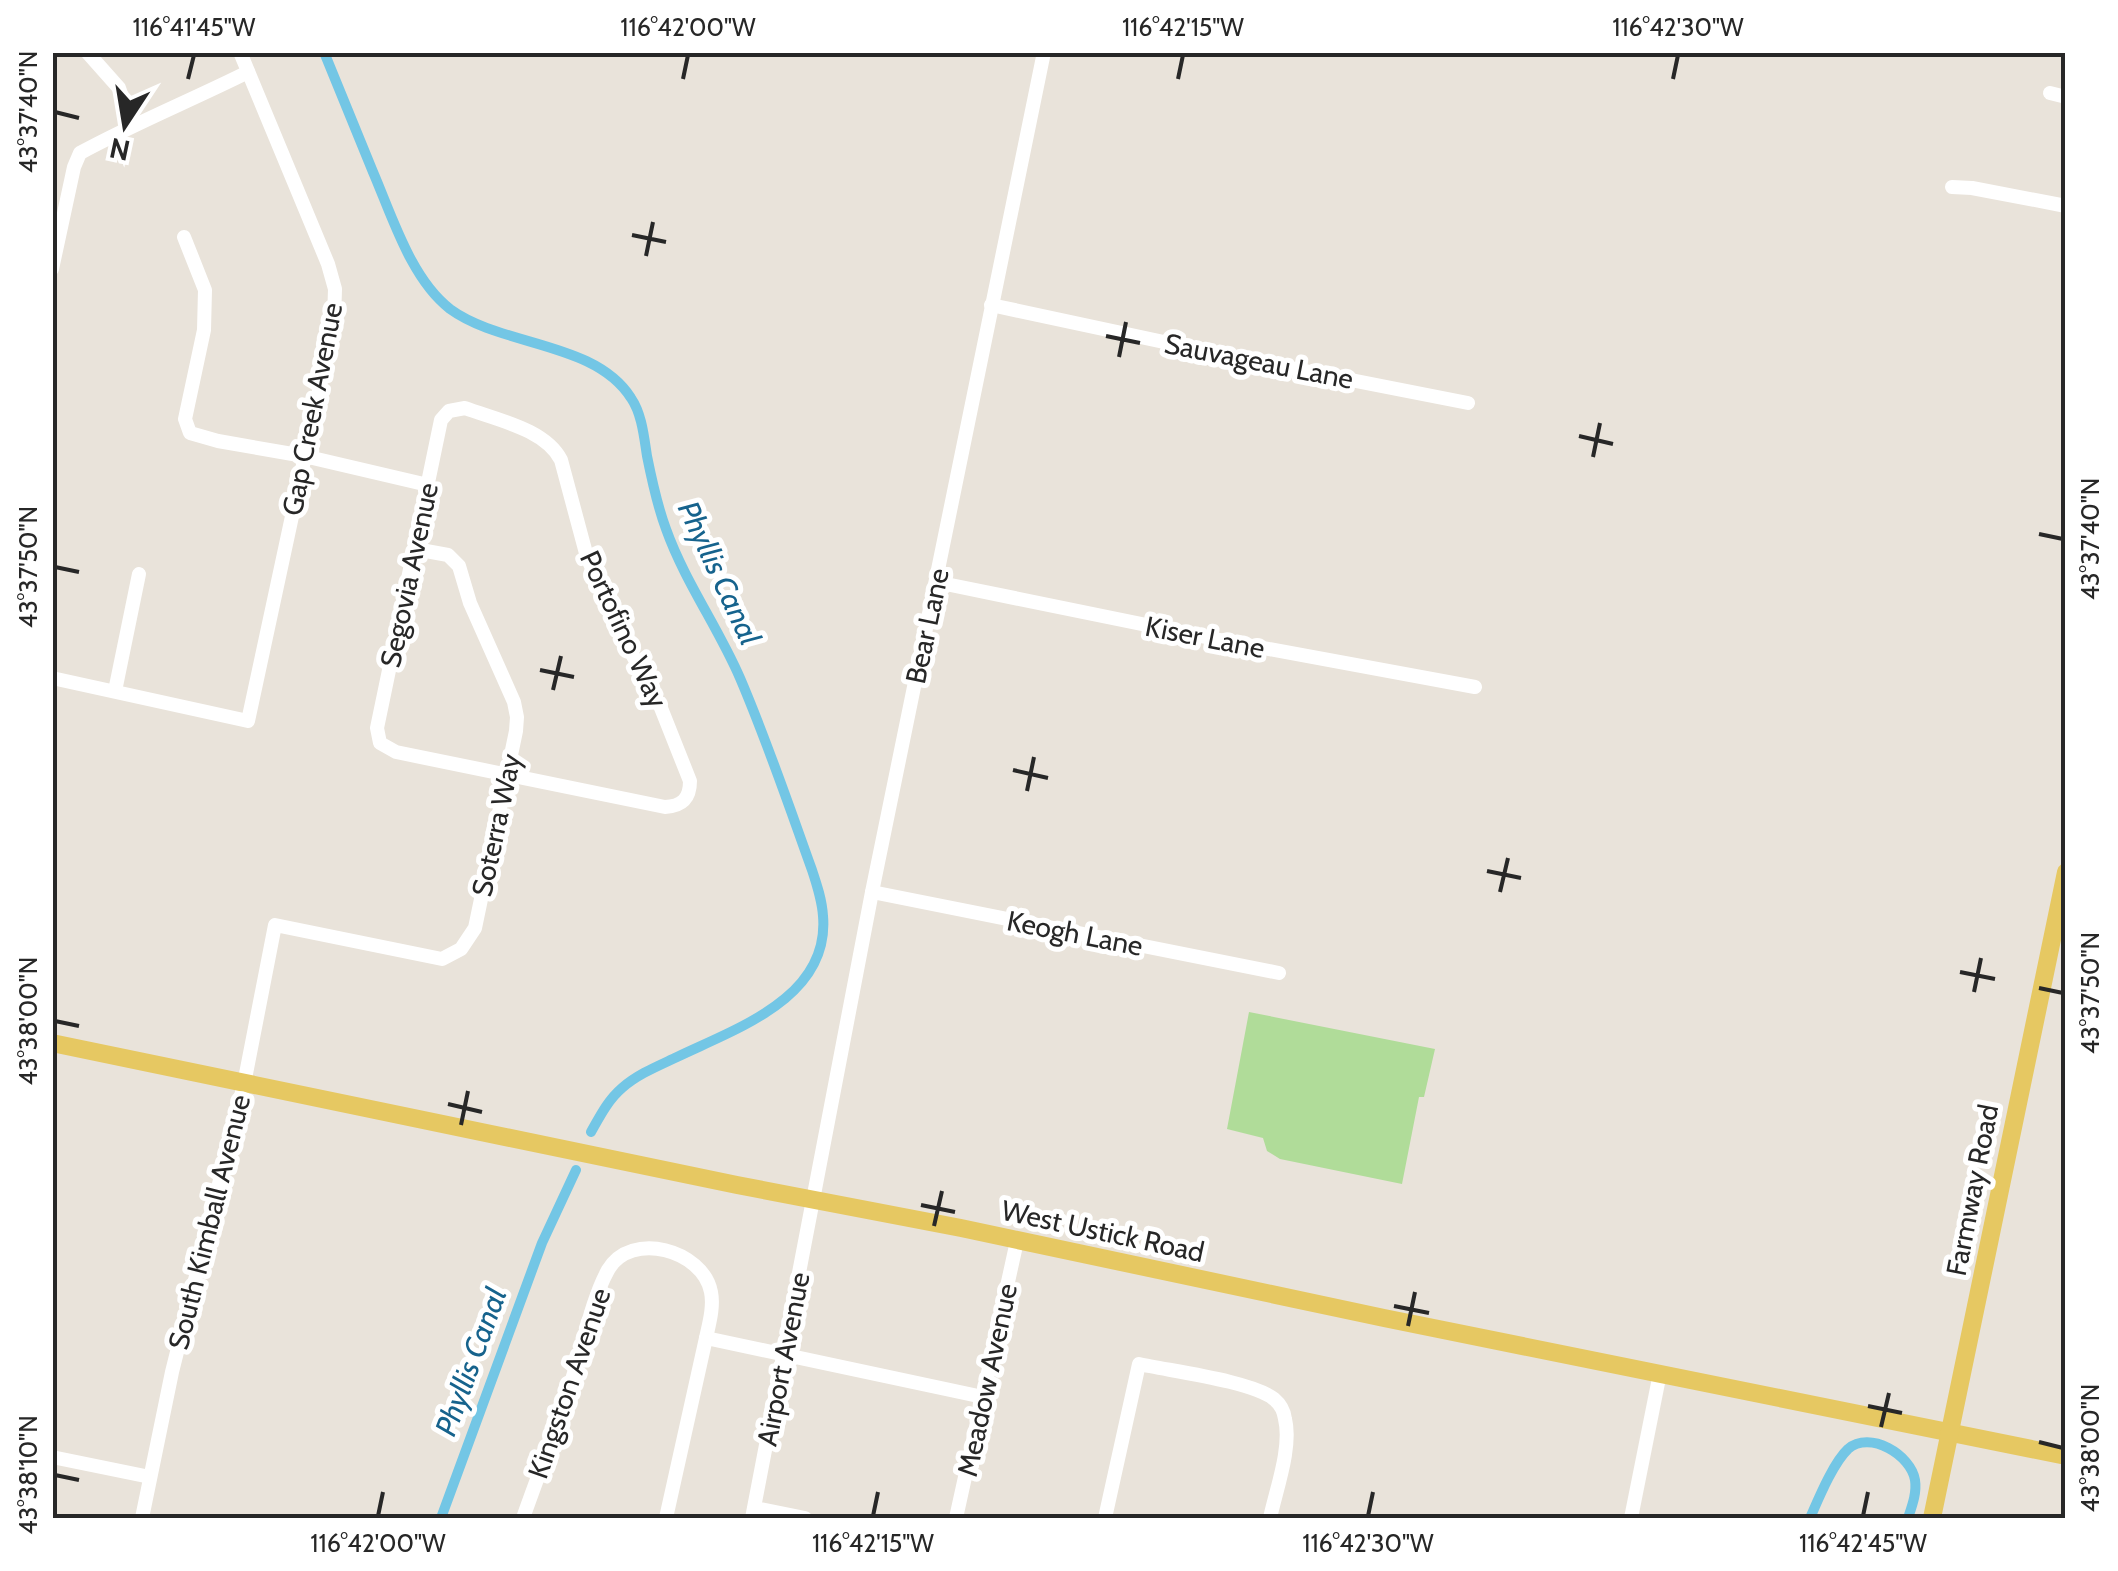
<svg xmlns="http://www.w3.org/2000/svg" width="2118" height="1571" viewBox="0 0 2118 1571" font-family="Cabin,sans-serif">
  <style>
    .green { fill: #b0dc99 }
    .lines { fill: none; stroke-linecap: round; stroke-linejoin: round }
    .canal { stroke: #73c6e5; stroke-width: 10 }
    .minor { stroke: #fff; stroke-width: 14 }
    .major { stroke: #e6c862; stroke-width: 18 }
    .ticks { fill: none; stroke: #272727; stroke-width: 4 }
    .labels { text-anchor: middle; stroke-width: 10; stroke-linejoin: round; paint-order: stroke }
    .street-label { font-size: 28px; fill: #272727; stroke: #fff }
    .water-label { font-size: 30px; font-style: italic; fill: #16638d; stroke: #fff }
    .neatline { fill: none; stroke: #272727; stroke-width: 4 }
    .ticks-label { font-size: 25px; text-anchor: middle; fill: #272727 }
  </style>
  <rect width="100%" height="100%" fill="#e9e3da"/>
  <!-- green -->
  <path class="green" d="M 1249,1012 L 1435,1049 L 1424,1097 L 1419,1097 L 1402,1184 L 1280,1159 L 1267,1151 L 1263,1138 L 1227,1129 Z"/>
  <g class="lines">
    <!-- canal -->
    <g class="canal">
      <path d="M 324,52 C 340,92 357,132 373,172 C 392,216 411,279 450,309 C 502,347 595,341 631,398 C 642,414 644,437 647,456 C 652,481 657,505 666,529 C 685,582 718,627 740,678 C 767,741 789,806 812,870 C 817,885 822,900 823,916 C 830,998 735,1029 677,1057 C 658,1066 638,1074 622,1088 C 608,1100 600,1116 591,1132"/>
      <path d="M 441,1518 L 542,1243 L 576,1170"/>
      <path d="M 1810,1518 C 1818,1500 1833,1463 1848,1449 C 1870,1430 1911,1455 1915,1480 C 1917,1493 1912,1506 1908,1518"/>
    </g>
    <!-- minor -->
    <g class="minor">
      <path d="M 87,52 L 119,88 L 132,125"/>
      <path d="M 2050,93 L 2066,97"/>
      <path d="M 1952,187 L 1972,188 L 2066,206"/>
      <path d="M 184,237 L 205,290 L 204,330 L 185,419 L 190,433 L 218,441 L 304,456 L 428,485"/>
      <path d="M 52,269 L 74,167 L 80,153 C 135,123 192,100 248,72"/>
      <path d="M 991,305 L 1234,357 L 1468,403"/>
      <path d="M 465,408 C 497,420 545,429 561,460 L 587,557 L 619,630 L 661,708 L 690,781 C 690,799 682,806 665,807 L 396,752 L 380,743 L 377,728 L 441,420 L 449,411 Z"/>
      <path d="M 936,582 L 1220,640 L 1475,687"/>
      <path d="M 52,678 L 248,721 L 334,321 L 335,289 L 328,264 L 240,52"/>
      <path d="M 115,691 L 139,574"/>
      <path d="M 872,892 L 1279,973"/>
      <path d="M 706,1338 L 983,1397"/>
      <path d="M 52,1457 L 150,1477"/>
      <path d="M 755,1508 L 805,1518"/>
      <path d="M 142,1518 L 172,1372 L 244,1084 L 275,925 L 442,959 L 461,949 L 475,928 L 516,731 L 517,717 L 514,702 L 470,603 L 459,566 L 448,555 L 415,549"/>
      <path d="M 523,1518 C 540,1470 559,1422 574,1373 C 584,1341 592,1299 608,1270 C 631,1230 703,1250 711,1292 C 714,1307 709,1324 706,1338 L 666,1518"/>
      <path d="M 752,1518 L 872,892 L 1044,52"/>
      <path d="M 956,1518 L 1017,1241"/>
      <path d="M 1105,1518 L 1139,1364 C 1170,1371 1252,1381 1274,1399 C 1280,1404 1284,1411 1285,1419 C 1292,1447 1276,1490 1270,1518"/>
      <path d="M 1631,1518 L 1660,1373"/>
    </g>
    <!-- major -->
    <g class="major">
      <path d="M 52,1043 L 737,1185 L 961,1228 L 1384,1318 L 2066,1456"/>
      <path d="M 1932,1518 L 2066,872"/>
    </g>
  </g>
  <!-- ticks -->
  <path class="ticks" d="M 188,79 L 194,55M 683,79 L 688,55M 1178,79 L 1183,55M 1673,79 L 1678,55M 55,112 L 79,118M 632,235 L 666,242M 646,256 L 653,222M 1106,336 L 1140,343M 1119,357 L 1126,322M 1579,436 L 1613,444M 1593,457 L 1600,423M 2039,534 L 2063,539M 55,567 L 79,572M 540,670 L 574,677M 553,690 L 561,656M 1013,770 L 1048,778M 1027,791 L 1034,757M 1487,871 L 1521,878M 1500,892 L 1508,858M 1960,972 L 1995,979M 2039,988 L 2063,993M 1974,992 L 1981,958M 55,1021 L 79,1026M 448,1104 L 482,1112M 461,1125 L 468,1091M 921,1205 L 955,1212M 934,1226 L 942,1191M 1394,1306 L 1429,1313M 1408,1326 L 1415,1292M 1868,1406 L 1902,1413M 1881,1427 L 1889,1393M 2039,1442 L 2063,1448M 55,1475 L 79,1480M 378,1516 L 383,1492M 873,1516 L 878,1492M 1368,1516 L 1373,1492M 1863,1516 L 1868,1492"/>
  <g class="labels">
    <!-- street labels -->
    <g class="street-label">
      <text transform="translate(1259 361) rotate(11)" y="10">Sauvageau Lane</text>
      <text transform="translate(312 409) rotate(-79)" y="10">Gap Creek Avenue</text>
      <text transform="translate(409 575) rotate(-78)" y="10">Segovia Avenue</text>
      <text transform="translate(927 626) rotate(-78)" y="10">Bear Lane</text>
      <text transform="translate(624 629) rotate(65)" y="10">Portofino Way</text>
      <text transform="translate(1205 637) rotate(11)" y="10">Kiser Lane</text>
      <text transform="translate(496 825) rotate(-78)" y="10">Soterra Way</text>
      <text transform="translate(1075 933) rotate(11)" y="10">Keogh Lane</text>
      <text transform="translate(1972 1190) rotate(-79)" y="10">Farmway Road</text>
      <text transform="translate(209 1222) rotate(-76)" y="10">South Kimball Avenue</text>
      <text transform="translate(1103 1231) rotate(12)" y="10">West Ustick Road</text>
      <text transform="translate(783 1359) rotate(-79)" y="10">Airport Avenue</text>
      <text transform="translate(987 1380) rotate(-78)" y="10">Meadow Avenue</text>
      <text transform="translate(569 1383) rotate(-71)" y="10">Kingston Avenue</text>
    </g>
    <!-- water labels -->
    <g class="water-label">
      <text transform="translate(719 573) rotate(65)" y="10">Phyllis Canal</text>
      <text transform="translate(471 1362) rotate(-70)" y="10">Phyllis Canal</text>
    </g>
  </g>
  <!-- border -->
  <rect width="2118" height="1571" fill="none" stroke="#ffffff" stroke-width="110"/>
  <!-- north arrow -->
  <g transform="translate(125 125) rotate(192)" stroke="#ffffff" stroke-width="8" paint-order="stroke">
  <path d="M0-8L18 38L0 25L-18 38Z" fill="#272727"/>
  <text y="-15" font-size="28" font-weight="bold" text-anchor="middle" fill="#272727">N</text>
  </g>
  <rect x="55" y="55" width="2008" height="1461" class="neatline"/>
  <g class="ticks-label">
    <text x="194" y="36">116°41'45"W</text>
    <text x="688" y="36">116°42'00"W</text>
    <text x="1183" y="36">116°42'15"W</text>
    <text x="1678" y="36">116°42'30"W</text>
    <text transform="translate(28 112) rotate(-90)" y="9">43°37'40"N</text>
    <text transform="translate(2090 539) rotate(-90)" y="9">43°37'40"N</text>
    <text transform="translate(28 567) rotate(-90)" y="9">43°37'50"N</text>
    <text transform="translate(2090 993) rotate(-90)" y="9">43°37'50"N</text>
    <text transform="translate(28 1021) rotate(-90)" y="9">43°38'00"N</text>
    <text transform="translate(2090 1448) rotate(-90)" y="9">43°38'00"N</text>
    <text transform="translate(28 1475) rotate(-90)" y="9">43°38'10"N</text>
    <text x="378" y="1552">116°42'00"W</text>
    <text x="873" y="1552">116°42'15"W</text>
    <text x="1368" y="1552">116°42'30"W</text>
    <text x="1863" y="1552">116°42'45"W</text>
  </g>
</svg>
